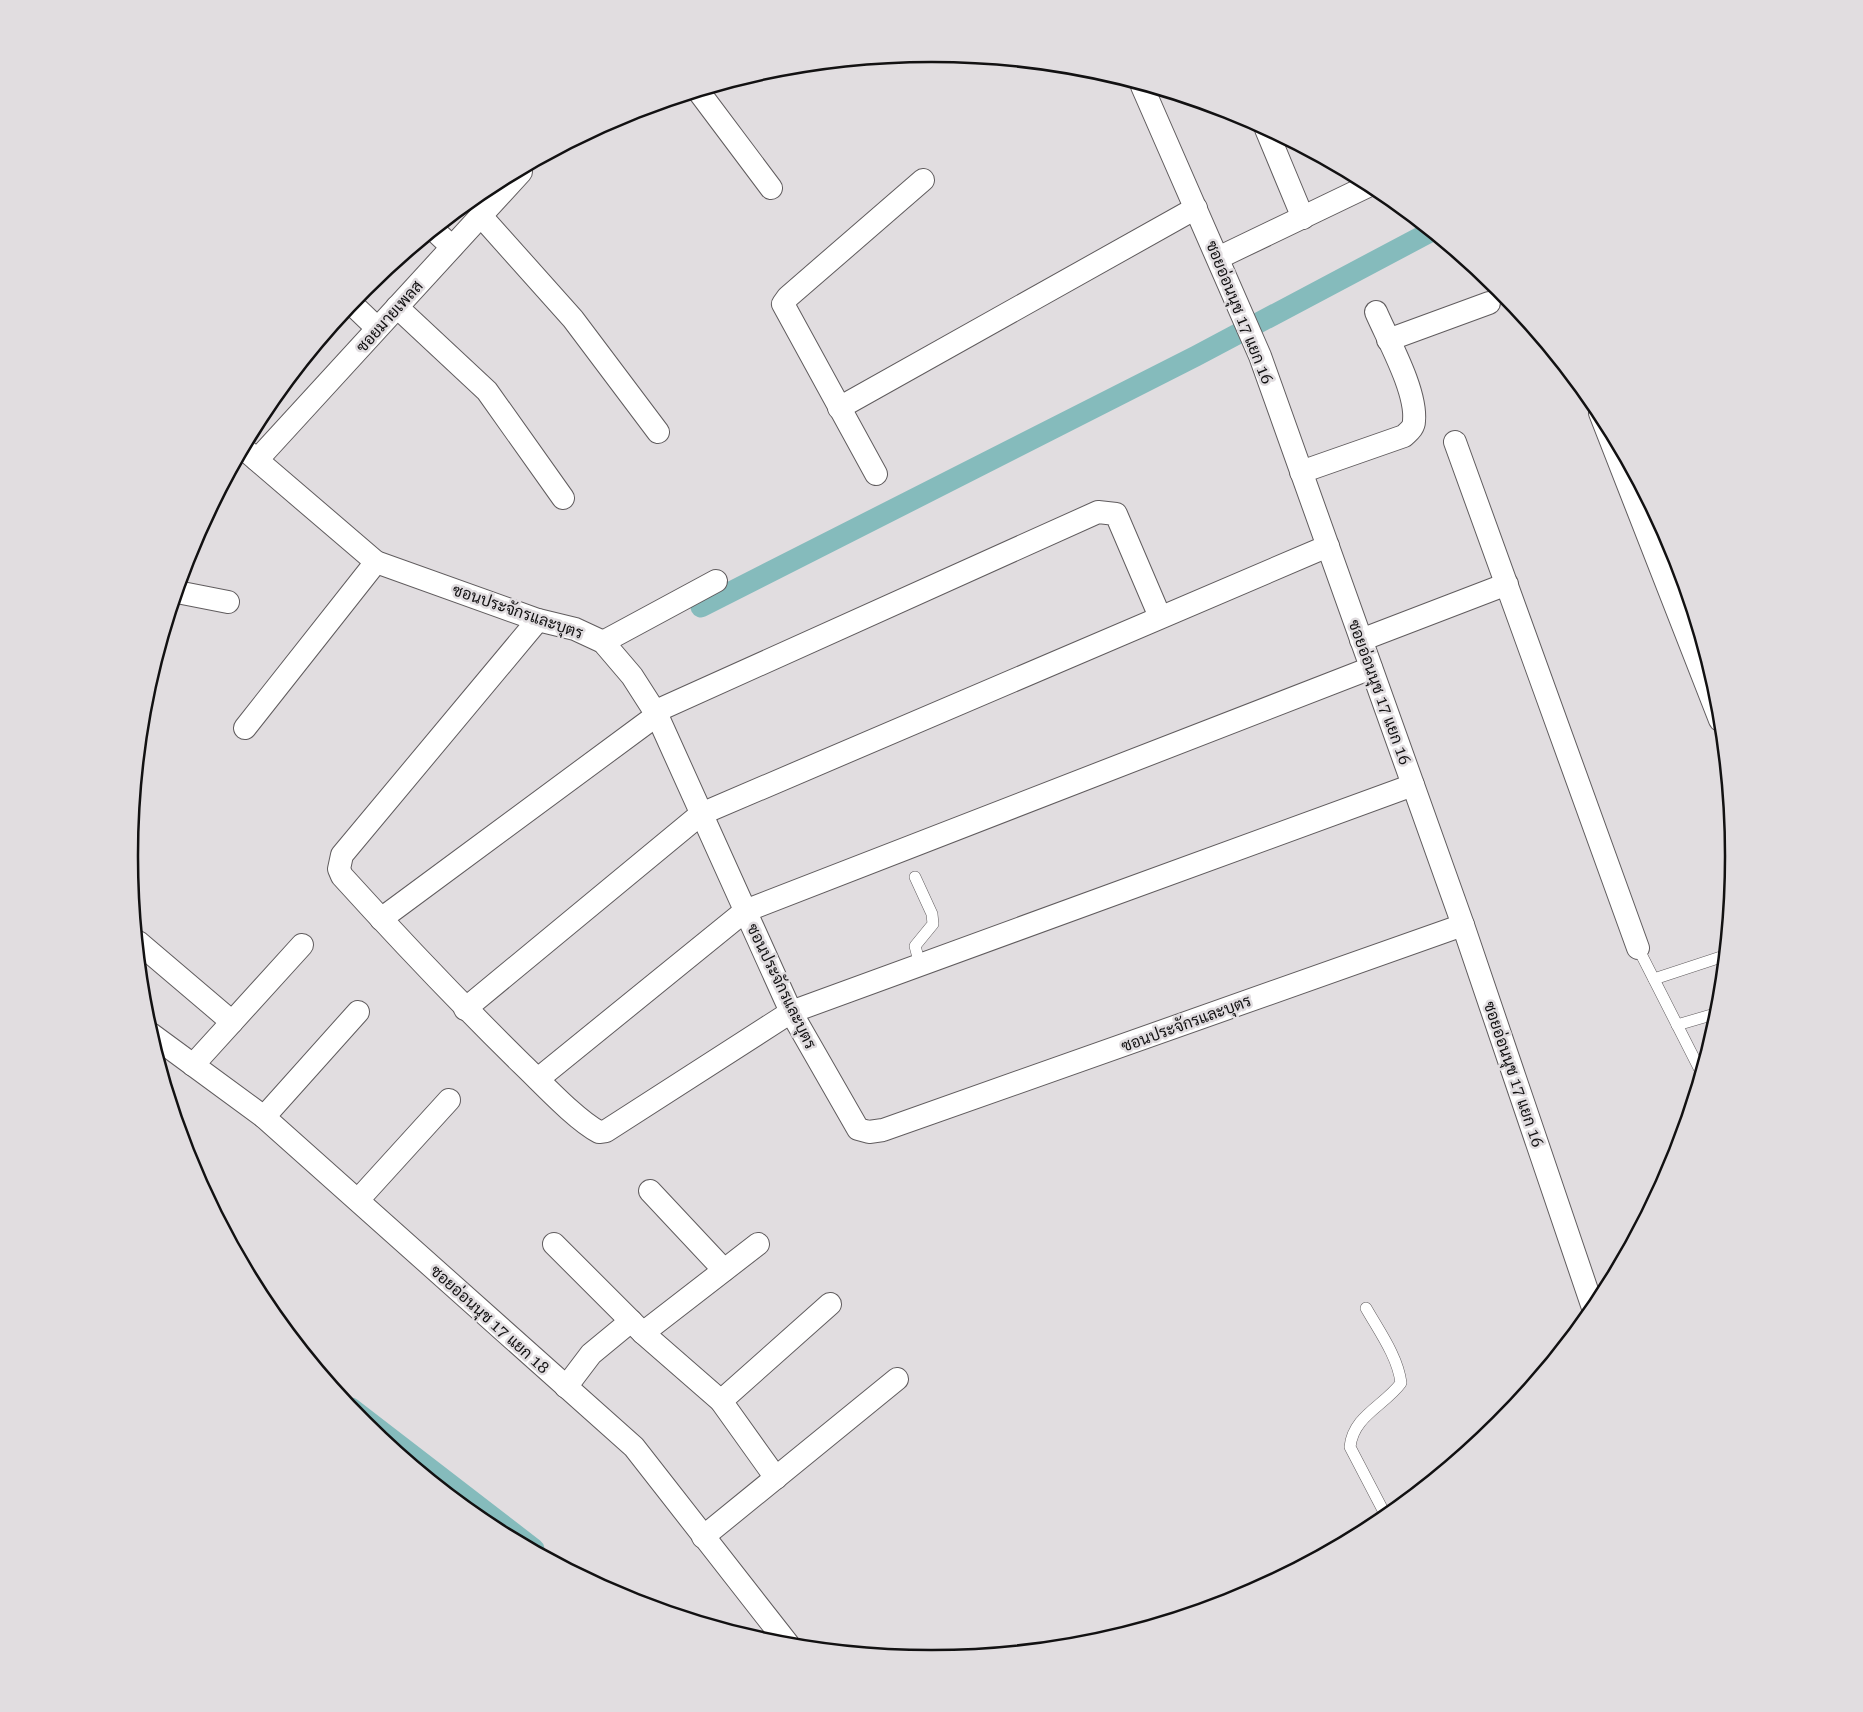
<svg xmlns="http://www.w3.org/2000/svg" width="1863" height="1712" viewBox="0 0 1863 1712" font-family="'Roboto Serif',Sarabun,serif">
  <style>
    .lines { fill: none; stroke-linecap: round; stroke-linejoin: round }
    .canal { stroke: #85bbbc; stroke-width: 21 }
    .lane-casing { stroke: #605c5e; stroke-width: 12 }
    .street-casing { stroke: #605c5e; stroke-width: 24 }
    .lane { stroke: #fff; stroke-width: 11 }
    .street { stroke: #fff; stroke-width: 22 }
    .labels { text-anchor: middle; stroke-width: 5; stroke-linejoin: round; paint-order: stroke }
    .street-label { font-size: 16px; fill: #121112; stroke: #e1dde0 }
    .rim { fill: none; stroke: #121112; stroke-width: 2.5 }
  </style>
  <rect width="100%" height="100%" fill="#e1dde0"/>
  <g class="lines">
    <!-- canal -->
    <g class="canal">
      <path d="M 701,607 L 1196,356 L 1430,232"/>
      <path d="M 351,1408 L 534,1549"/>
    </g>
    <!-- lane casing -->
    <g class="lane-casing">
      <g id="lane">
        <path d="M 915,877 L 932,914 L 933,924 L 915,946 L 920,965"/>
        <path d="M 1638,948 L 1699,1068 L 1702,1067"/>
        <path d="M 1654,979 L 1724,956"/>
        <path d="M 1677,1025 L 1718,1013"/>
        <path d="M 1366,1308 C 1379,1331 1398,1357 1401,1383 C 1384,1406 1353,1416 1350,1447 L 1386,1516"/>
      </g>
    </g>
    <!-- street casing -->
    <g class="street-casing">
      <g id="street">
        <path d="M 1142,86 L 1260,356 L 1463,925 L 1593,1308"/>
        <path d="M 699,92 L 771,188"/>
        <path d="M 1266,129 L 1303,218"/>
        <path d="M 481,216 L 573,319 L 658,432"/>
        <path d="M 435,231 L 452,247"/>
        <path d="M 1218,258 L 1370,185"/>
        <path d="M 352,304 L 377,328"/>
        <path d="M 397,307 L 487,391 L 563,498"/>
        <path d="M 1388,340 L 1489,303"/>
        <path d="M 839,408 L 1196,208"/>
        <path d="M 1600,413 L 1720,720"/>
        <path d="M 1455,442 L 1638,948"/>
        <path d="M 244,449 L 376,562 L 538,620 L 575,629 L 603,642 L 632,676 L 657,715 L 791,1012 L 858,1129 L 869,1132 L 883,1130 L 1463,925"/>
        <path d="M 257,460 L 521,172"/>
        <path d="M 1301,472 L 1404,436 C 1408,432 1414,428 1414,421 C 1417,391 1388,340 1376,312"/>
        <path d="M 876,474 L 783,304 L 788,297 L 923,180"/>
        <path d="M 177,592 L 228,602"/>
        <path d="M 538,620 L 342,855 L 339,869 L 342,876 C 400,940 460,1003 522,1064 C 542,1083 576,1120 599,1132 L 606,1131 L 791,1012 L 1413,785"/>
        <path d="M 1361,640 L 1507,584"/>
        <path d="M 603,642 L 716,581"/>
        <path d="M 654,712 L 1098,512 L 1116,514 L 1160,617"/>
        <path d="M 245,728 L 376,562"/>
        <path d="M 381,919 L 657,715"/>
        <path d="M 138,942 L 232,1022"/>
        <path d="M 465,1009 L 701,814 L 1328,546"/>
        <path d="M 151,1034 L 264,1117 L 634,1447 L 788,1644"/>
        <path d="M 193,1065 L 302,945"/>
        <path d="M 538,1079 L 745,911 L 1371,668"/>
        <path d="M 264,1117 L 358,1012"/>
        <path d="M 650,1191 L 724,1270"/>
        <path d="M 358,1200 L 449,1100"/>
        <path d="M 554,1244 L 643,1333 L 721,1401 L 776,1478"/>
        <path d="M 643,1333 L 758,1244"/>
        <path d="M 566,1387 L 591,1354 L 631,1321"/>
        <path d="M 721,1401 L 830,1304"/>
        <path d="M 703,1537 L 897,1379"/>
      </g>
    </g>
    <!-- lane -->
    <use href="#lane" class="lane"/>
    <!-- street -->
    <use href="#street" class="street"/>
  </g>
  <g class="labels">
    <!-- street labels -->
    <g class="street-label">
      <text transform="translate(1240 312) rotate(68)" y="6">ซอยอ่อนนุช 17 แยก 16</text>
      <text transform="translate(389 316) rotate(-48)" y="6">ซอยมายเพลส</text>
      <text transform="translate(518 611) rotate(19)" y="6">ซอนประจักรและบุตร</text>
      <text transform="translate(1380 692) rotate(70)" y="6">ซอยอ่อนนุช 17 แยก 16</text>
      <text transform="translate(782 986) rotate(64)" y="6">ซอนประจักรและบุตร</text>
      <text transform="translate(1186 1023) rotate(-20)" y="6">ซอนประจักรและบุตร</text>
      <text transform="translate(1514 1074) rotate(71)" y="6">ซอยอ่อนนุช 17 แยก 16</text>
      <text transform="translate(490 1319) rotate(42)" y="6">ซอยอ่อนนุช 17 แยก 18</text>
    </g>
  </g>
  <!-- crop -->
  <path d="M0 0H1863V1712H0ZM931 62H932A793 793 0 0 1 1725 855V857A793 793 0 0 1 932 1650H931A793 793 0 0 1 138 857V855A793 793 0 0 1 931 62Z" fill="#e1dde0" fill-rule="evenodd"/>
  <path class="rim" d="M931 62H932A793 793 0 0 1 1725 855V857A793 793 0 0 1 932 1650H931A793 793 0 0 1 138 857V855A793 793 0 0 1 931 62Z"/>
</svg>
